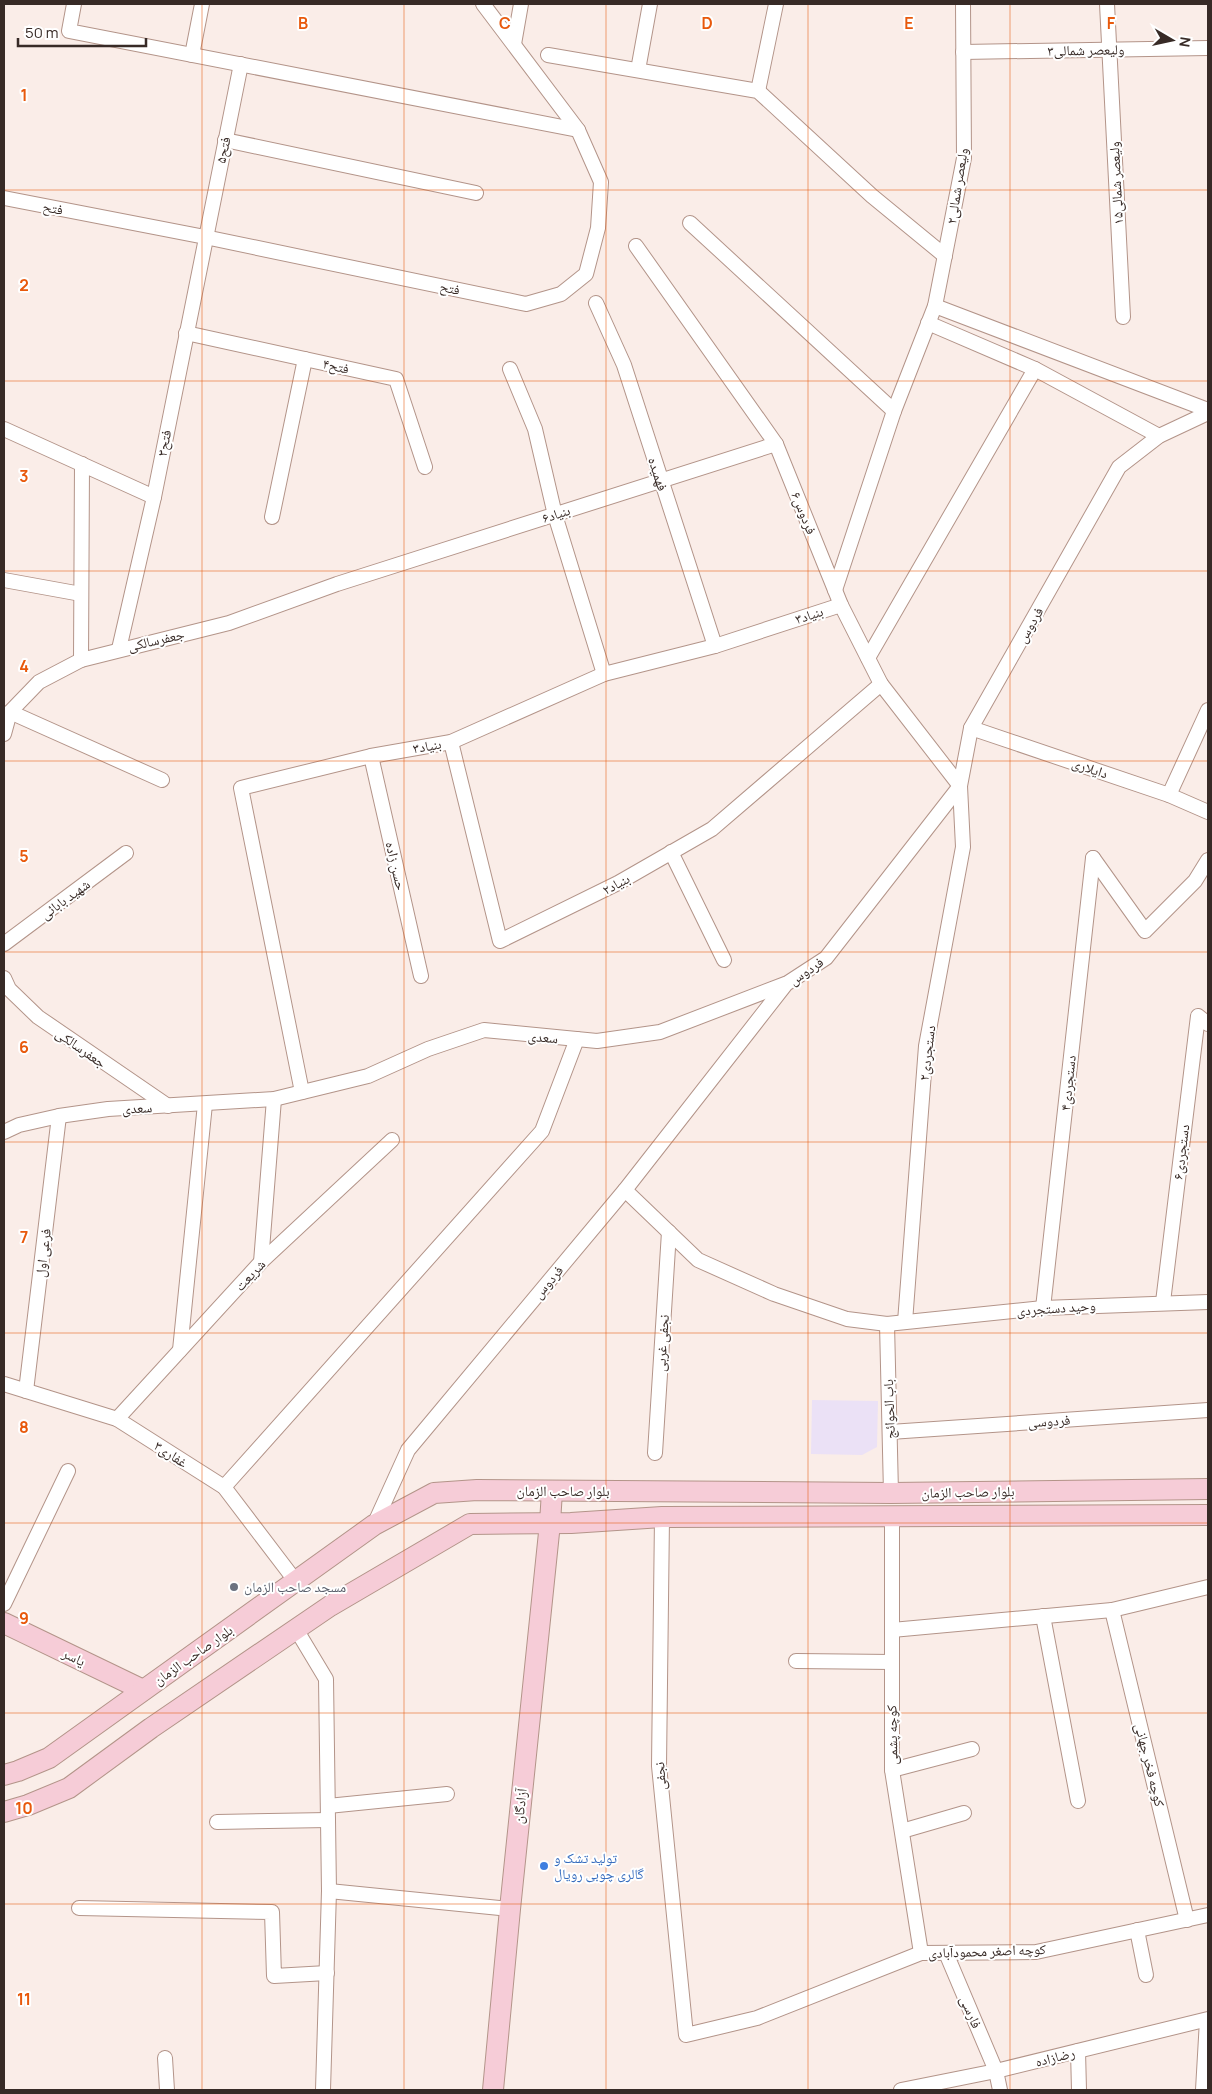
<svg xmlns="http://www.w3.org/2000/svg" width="1212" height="2094" viewBox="0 0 1212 2094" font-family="Manrope,'Noto Naskh Arabic',sans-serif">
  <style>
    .commercial { fill: #ebe1f6 }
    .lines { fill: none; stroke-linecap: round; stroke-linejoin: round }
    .street-casing { stroke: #b39489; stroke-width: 16 }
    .secondary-casing { stroke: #b39489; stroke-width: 22 }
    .street { stroke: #fff; stroke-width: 14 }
    .secondary { stroke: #f6ccd7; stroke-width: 20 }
    .grid { fill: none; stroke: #e8590c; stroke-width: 1; stroke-opacity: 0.55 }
    .worship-dot { fill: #6b7280; stroke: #fff; stroke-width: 2 }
    .shop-dot { fill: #3f7fe0; stroke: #fff; stroke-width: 2 }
    .labels { text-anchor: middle; stroke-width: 4; stroke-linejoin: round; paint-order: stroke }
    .street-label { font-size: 14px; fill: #372a26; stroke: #fff }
    .worship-label { font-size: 14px; fill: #5b616d; stroke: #fff; text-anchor: start }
    .shop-label { font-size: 14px; fill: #366cbe; stroke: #fff; text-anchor: start }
    .grid-label { font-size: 16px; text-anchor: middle; font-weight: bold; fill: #e8590c; stroke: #fff; stroke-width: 4; stroke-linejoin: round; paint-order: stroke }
  </style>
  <rect width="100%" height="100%" fill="#faede8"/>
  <!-- commercial -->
  <path class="commercial" d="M 812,1400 L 878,1401 L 877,1447 L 862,1455 L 811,1454 Z"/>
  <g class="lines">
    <!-- street casing -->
    <g class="street-casing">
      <g id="street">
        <path d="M 74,4 L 69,31 L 578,130"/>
        <path d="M 1107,4 L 1123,317"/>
        <path d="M 514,44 L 521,4"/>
        <path d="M 963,52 L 1208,48"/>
        <path d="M 192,55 L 202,4"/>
        <path d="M 548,55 L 758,91 L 872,196 L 945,256"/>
        <path d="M 638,70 L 650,4"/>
        <path d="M 758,91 L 776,4"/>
        <path d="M 225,140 L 476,193"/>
        <path d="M 4,198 L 205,237 L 526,304 L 561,294 L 586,274 L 598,228 L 601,182 L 578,130 L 483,4"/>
        <path d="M 690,223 L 894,411"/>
        <path d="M 636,246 L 776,444 L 841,605 L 881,684 L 960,786"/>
        <path d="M 596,303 L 624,365 L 715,646"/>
        <path d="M 935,306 L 1208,410"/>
        <path d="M 928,323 L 1035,369 L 1159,436"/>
        <path d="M 186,333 L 396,379 L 425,467"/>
        <path d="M 510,369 L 535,429 L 555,515 L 604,674"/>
        <path d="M 4,429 L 154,497"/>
        <path d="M 272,517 L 305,359"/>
        <path d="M 4,580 L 81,594"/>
        <path d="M 835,590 L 894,411 L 935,306 L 964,158 L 963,4"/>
        <path d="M 119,649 L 154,497 L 241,64"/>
        <path d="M 868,658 L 1035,369"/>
        <path d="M 81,660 L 82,464"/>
        <path d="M 10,712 L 162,780"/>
        <path d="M 971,728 L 1169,795 L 1208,812"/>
        <path d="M 4,734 L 10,712 L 39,682 L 81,660 L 229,623 L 337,584 L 776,444"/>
        <path d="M 451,742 L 500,941 L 618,883 L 712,829 L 881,684"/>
        <path d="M 371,756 L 421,976"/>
        <path d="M 1169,795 L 1208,710"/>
        <path d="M 671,852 L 724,960"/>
        <path d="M 1093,858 L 1145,931 L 1195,881 L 1208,860"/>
        <path d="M 4,944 L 126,853"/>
        <path d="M 4,978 L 9,989 L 38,1017 L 168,1106"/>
        <path d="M 302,1092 L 241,788 L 371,756 L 451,742 L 604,674 L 715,646 L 841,605"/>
        <path d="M 4,1132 L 19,1125 L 59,1116 L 108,1109 L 274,1099 L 368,1076 L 428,1049 L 484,1030 L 597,1041 L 660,1032 L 785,984"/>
        <path d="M 625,1190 L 698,1260 L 774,1294 L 847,1319 L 887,1324 L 1043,1308 L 1208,1302"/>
        <path d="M 261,1262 L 274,1099"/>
        <path d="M 1163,1302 L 1198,1016 L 1208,1024"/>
        <path d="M 1043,1308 L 1093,858"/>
        <path d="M 905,1322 L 926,1046 L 963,847 L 960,786"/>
        <path d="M 887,1324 L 891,1493"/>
        <path d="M 180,1350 L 205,1104"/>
        <path d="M 4,1384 L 117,1419 L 224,1487 L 297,1583"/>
        <path d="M 26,1391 L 59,1116"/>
        <path d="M 117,1419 L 261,1262 L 392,1140"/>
        <path d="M 890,1432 L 1208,1410"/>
        <path d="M 655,1453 L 669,1232"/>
        <path d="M 224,1487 L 542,1131 L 577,1039"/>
        <path d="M 892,1516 L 892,1770 L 921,1953"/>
        <path d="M 662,1517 L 659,1766 L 686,2035 L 757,2018 L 921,1953 L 1036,1952 L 1208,1915"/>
        <path d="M 374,1525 L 408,1450 L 625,1190 L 786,984 L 826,958 L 960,786 L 971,728 L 1119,467 L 1159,436 L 1208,413"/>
        <path d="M 4,1604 L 68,1471"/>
        <path d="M 1112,1610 L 1187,1920"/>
        <path d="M 1043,1616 L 1078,1801"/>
        <path d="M 296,1629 L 326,1679 L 329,1891 L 323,2090"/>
        <path d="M 892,1630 L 1112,1610 L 1208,1587"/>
        <path d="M 796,1661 L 892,1662"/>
        <path d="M 892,1770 L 972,1749"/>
        <path d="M 328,1806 L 447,1794"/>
        <path d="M 217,1822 L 328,1820"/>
        <path d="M 902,1831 L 964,1813"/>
        <path d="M 329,1891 L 510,1909"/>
        <path d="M 79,1908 L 272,1912 L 274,1976 L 327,1973"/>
        <path d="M 1137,1930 L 1146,1975"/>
        <path d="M 946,1953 L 996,2071 L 1000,2090"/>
        <path d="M 1078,2051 L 1079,2090"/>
        <path d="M 165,2058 L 167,2090"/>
        <path d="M 901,2090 L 996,2071 L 1208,2019"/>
        <path d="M 1203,2090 L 1207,2020"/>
      </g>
    </g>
    <!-- secondary casing -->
    <g class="secondary-casing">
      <g id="secondary">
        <path d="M 4,1623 L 143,1690"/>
        <path d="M 4,1775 L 18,1771 L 49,1758 L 374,1525 L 434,1493 L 477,1490 L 891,1493 L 1208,1489"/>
        <path d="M 4,1812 L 28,1805 L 69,1788 L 151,1728 L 330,1606 L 470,1524 L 571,1523 L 662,1517 L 1208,1515"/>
        <path d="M 493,2090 L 510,1909 L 550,1523 L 552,1491"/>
      </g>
    </g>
    <!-- street -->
    <use href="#street" class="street"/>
    <!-- secondary -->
    <use href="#secondary" class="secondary"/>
  </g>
  <!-- grid -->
  <path class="grid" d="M 202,4 L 202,2090M 404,4 L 404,2090M 606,4 L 606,2090M 808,4 L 808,2090M 1010,4 L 1010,2090M 4,190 L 1208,190M 4,381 L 1208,381M 4,571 L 1208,571M 4,761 L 1208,761M 4,952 L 1208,952M 4,1142 L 1208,1142M 4,1333 L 1208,1333M 4,1523 L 1208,1523M 4,1713 L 1208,1713M 4,1904 L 1208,1904"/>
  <!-- markers -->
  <circle class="worship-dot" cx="234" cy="1587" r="5"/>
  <circle class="shop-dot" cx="544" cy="1866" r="5"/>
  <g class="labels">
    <!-- street labels -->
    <g class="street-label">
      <text transform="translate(1086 50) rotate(-1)" y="5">ولیعصر شمالی۳</text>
      <text transform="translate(223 150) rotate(-78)" y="5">فتح۵</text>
      <text transform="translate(1116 183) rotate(-93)" y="5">ولیعصر شمالی۱۵</text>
      <text transform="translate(957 186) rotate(-81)" y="5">ولیعصر شمالی۲</text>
      <text transform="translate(53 208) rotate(11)" y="5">فتح</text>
      <text transform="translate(450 288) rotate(12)" y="5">فتح</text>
      <text transform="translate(336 366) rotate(13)" y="5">فتح۴</text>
      <text transform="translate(164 443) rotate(-79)" y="5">فتح۳</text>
      <text transform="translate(658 474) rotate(72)" y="5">فهمیده</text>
      <text transform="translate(804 513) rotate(68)" y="5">فردوس۶</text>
      <text transform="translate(556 514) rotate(-18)" y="5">بنیاد۶</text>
      <text transform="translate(809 615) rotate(-18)" y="5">بنیاد۳</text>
      <text transform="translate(1030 625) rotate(-60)" y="5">فردوس</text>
      <text transform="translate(156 640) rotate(-13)" y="5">جعفرسالکی</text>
      <text transform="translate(427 746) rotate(-10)" y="5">بنیاد۳</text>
      <text transform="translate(1090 768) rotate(19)" y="5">دایلاری</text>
      <text transform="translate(396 866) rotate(77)" y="5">حسن زاده</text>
      <text transform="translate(616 884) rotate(-28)" y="5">بنیاد۲</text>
      <text transform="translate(65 899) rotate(-36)" y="5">شهید بابائی</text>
      <text transform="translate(806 971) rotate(-34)" y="5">فردوس</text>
      <text transform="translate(543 1037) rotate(5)" y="5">سعدی</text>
      <text transform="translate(81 1048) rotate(35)" y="5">جعفرسالکی</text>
      <text transform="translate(927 1053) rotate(-83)" y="5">دستجردی۲</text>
      <text transform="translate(1068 1083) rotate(-84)" y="5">دستجردی۴</text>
      <text transform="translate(137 1108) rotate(-3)" y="5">سعدی</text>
      <text transform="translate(1181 1152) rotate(-83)" y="5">دستجردی۶</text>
      <text transform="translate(43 1253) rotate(-83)" y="5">فرعی اول</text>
      <text transform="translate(250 1275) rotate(-47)" y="5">شریعت</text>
      <text transform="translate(548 1282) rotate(-50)" y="5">فردوس</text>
      <text transform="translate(1056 1308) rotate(-4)" y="5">وحید دستجردی</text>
      <text transform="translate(662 1343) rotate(-86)" y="5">نجفی غربی</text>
      <text transform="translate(889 1409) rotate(-92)" y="5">باب الحوائج</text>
      <text transform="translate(1049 1421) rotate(-4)" y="5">فردوسی</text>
      <text transform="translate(171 1454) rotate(33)" y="5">غفاری۳</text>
      <text x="563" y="1496">بلوار صاحب الزمان</text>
      <text transform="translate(968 1492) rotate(-1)" y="5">بلوار صاحب الزمان</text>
      <text transform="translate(193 1655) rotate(-35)" y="5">بلوار صاحب الزمان</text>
      <text transform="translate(74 1657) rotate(26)" y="5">یاسر</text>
      <text transform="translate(892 1735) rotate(-91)" y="5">کوچه پشمی</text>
      <text transform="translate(1150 1765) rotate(76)" y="5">کوچه فخر جهانی</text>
      <text transform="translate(660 1776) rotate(-94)" y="5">نجفی</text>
      <text transform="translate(520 1806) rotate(-84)" y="5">آزادگان</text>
      <text transform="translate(987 1951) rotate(-2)" y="5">کوچه اصغر محمودآبادی</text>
      <text transform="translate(971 2012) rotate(67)" y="5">فارسی</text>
      <text transform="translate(1055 2057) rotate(-14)" y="5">رضازاده</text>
    </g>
    <!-- worship labels -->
    <g class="worship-label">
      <text x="244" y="1592">مسجد صاحب الزمان</text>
    </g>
    <!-- shop labels -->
    <g class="shop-label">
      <text x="554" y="1863">تولید تشک و<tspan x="554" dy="16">گالری چوبی رویال</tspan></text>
    </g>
  </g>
  <g class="grid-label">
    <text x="303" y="29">B</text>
    <text x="505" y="29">C</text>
    <text x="707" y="29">D</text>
    <text x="909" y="29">E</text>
    <text x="1111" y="29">F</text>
    <text x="24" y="101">1</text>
    <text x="24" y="291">2</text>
    <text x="24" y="482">3</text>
    <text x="24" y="672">4</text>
    <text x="24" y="862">5</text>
    <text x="24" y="1053">6</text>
    <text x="24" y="1243">7</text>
    <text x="24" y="1433">8</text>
    <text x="24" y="1624">9</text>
    <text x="24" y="1814">10</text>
    <text x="24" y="2005">11</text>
  </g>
  <!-- border -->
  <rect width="1212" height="2094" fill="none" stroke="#372a26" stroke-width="10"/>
  <!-- north arrow -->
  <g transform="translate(1172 40) rotate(99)" stroke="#ffffff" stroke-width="4" paint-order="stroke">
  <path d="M0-4L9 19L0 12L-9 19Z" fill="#372a26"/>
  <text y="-8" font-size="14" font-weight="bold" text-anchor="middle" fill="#372a26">N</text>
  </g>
  <!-- scale -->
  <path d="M18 38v8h128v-8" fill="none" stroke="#372a26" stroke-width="2.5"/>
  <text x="25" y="38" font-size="15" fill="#372a26" stroke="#ffffff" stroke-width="4" paint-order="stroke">50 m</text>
</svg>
